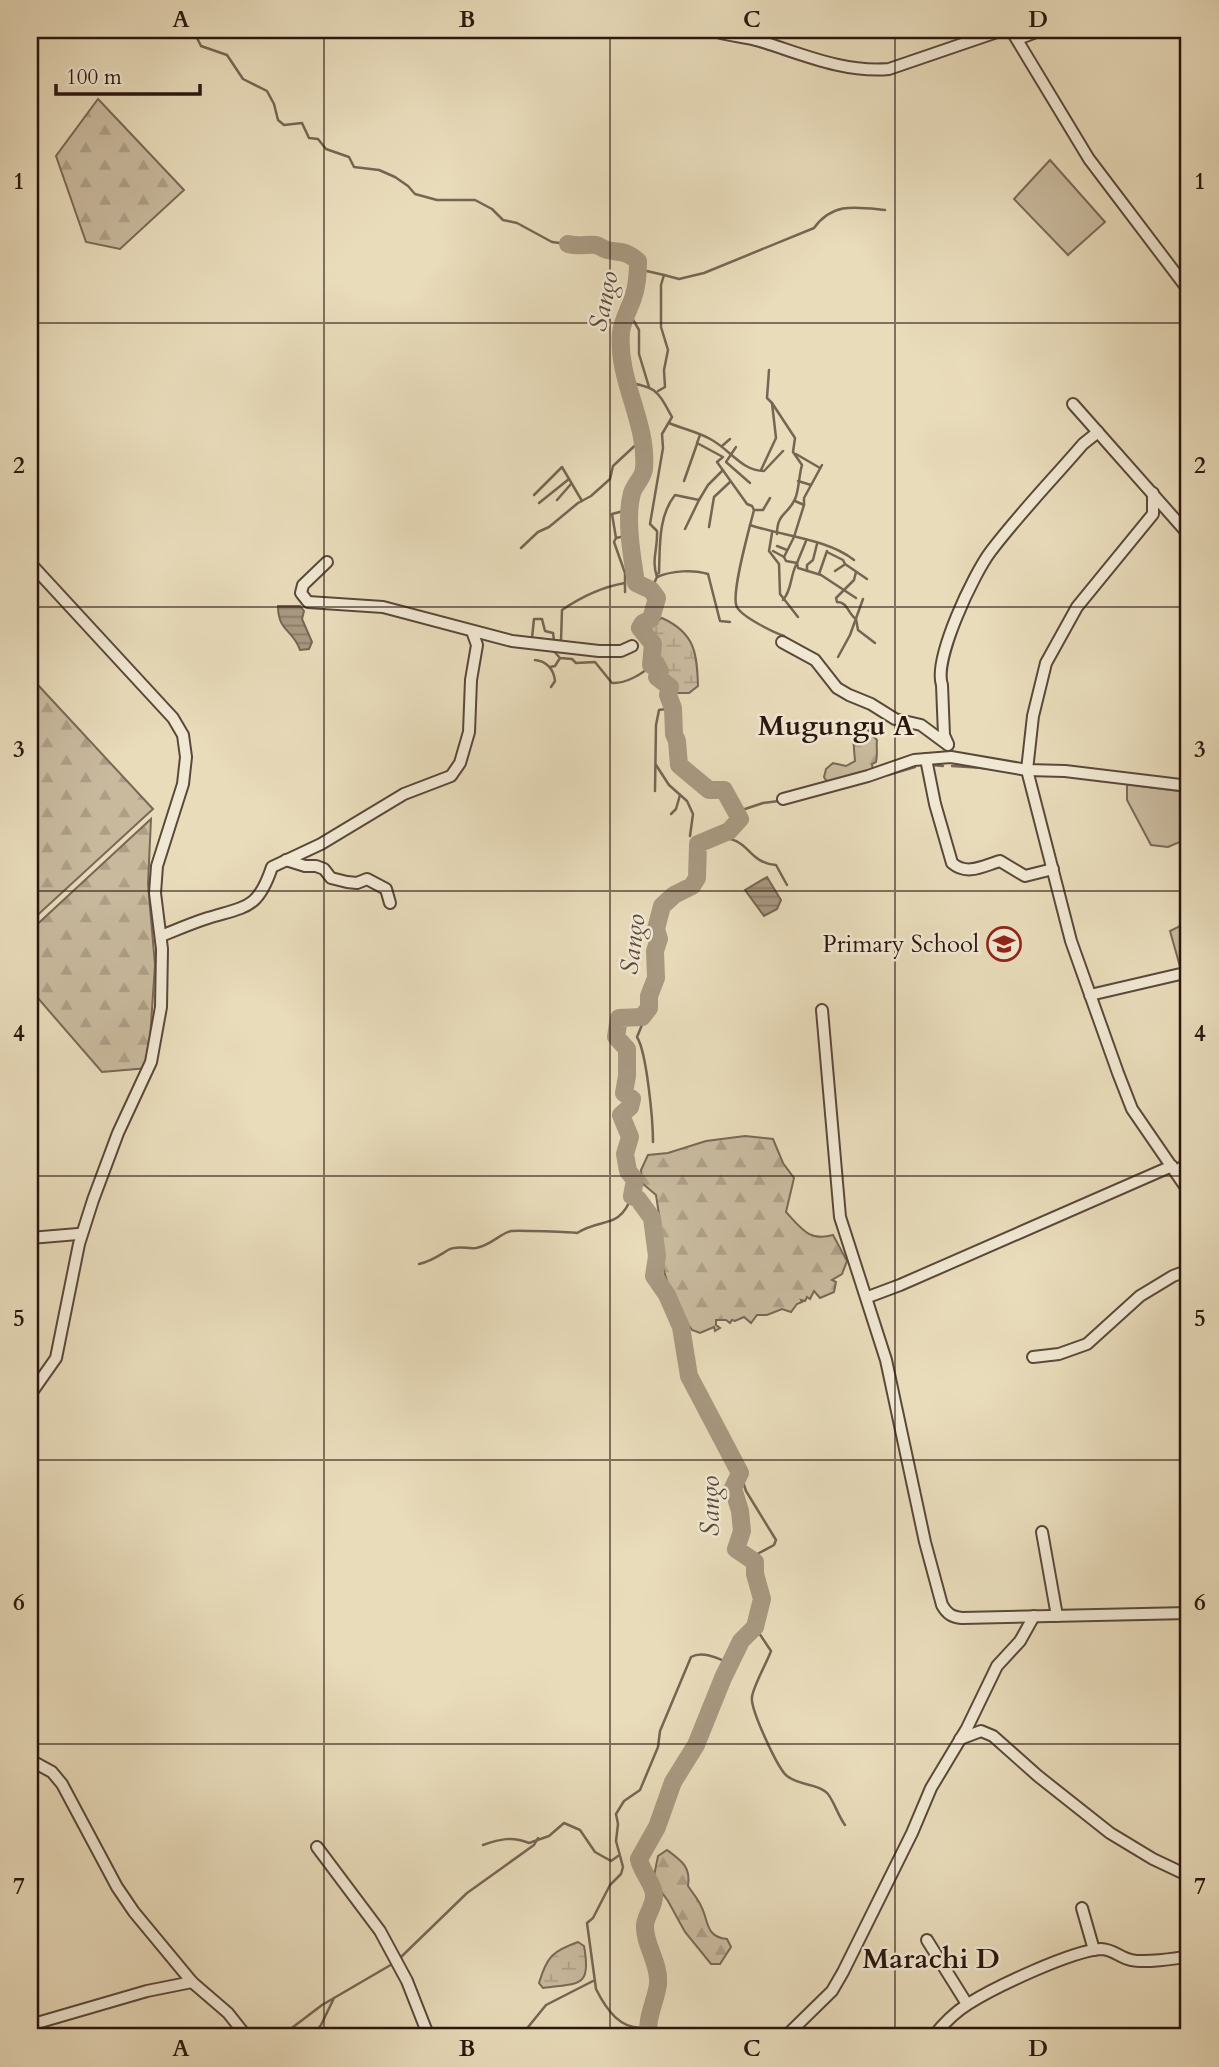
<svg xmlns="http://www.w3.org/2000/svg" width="1219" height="2067" viewBox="0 0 1219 2067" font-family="Cardo,serif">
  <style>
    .grass { fill: #c9ba9e; stroke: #7a6856; stroke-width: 2 }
    .forest { fill: url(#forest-firs); stroke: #7a6856; stroke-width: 2 }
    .wetland { fill: url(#wetland-marsh); stroke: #7a6856; stroke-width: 2 }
    .water { fill: url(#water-rules); stroke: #766553; stroke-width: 2 }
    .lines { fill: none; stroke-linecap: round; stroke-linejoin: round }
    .stream { stroke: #766553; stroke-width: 2.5 }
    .river { stroke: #a89981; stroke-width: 18 }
    .street-casing { stroke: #5a483a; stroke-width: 14 }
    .street { stroke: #f1e8d3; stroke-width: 10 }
    .grid { fill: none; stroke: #2a160f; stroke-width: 2; stroke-opacity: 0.55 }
    .labels { text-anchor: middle; stroke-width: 5; stroke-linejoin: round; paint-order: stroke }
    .poi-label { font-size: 24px; fill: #2a160f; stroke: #f1e8d3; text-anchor: end }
    .water-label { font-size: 26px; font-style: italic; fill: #5c4a3d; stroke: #f1e8d3 }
    .quarter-label { font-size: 28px; font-weight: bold; fill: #2a160f; stroke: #f1e8d3 }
    .neatline { fill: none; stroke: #2a160f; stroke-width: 2.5 }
    .grid-label { font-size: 23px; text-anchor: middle; font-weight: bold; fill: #2a160f }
  </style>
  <defs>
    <pattern id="forest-firs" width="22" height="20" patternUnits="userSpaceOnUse" patternTransform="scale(1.75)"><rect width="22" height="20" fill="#c9ba9e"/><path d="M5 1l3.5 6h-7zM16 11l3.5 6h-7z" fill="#ad9f87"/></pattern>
    <pattern id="wetland-marsh" width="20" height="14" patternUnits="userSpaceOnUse" patternTransform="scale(1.75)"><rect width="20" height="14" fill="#c9ba9e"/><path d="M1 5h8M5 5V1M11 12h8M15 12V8" fill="none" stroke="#ad9f87"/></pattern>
    <pattern id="water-rules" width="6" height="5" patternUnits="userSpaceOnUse" patternTransform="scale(1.75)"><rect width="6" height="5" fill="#a89981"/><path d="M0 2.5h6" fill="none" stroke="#897c68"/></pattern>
  </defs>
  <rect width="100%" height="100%" fill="#e9dcbb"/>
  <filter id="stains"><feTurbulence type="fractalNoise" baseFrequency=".00286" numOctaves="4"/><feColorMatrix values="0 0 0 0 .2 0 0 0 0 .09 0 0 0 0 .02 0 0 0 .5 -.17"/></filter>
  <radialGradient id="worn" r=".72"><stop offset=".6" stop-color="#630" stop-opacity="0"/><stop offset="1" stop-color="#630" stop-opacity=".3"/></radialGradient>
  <!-- grass -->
  <g class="grass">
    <path d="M 1050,160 L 1105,222 L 1068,255 L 1014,199 Z"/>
    <path d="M 1127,784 L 1189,792 L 1189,838 L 1168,847 L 1151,845 L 1127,800 Z"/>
    <path d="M 1184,924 L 1189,932 L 1189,968 L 1181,970 L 1170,931 Z"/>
  </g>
  <!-- forest -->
  <g class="forest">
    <path d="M 98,99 L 184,190 L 120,249 L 86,242 L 56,156 Z"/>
    <path d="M 38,685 L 153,809 L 30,922 L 30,691 Z"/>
    <path d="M 867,729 L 877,740 C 876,748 878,753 876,762 L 872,764 L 873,771 L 828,783 L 824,777 L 826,769 L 833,763 L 846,766 L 855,761 L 853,737 L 861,731 Z"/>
    <path d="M 151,819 L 148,884 L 155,965 L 148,1068 L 102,1072 L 30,989 L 30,931 Z"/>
    <path d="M 745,1136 L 773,1139 L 783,1163 L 794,1178 L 786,1212 C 801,1228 809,1242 833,1235 L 847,1261 L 842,1274 L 832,1280 L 836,1282 L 834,1292 L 820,1298 L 814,1291 L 810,1299 L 807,1297 L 805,1301 L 801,1300 L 802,1302 L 797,1304 L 791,1312 L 782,1309 L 767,1315 L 757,1315 L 751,1323 L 744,1317 L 735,1321 L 732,1320 L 730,1323 L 726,1320 L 716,1320 L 716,1325 L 720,1328 L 715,1331 L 714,1327 L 700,1333 L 692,1330 L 685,1320 L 681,1324 L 661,1262 L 660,1221 L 656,1195 L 642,1183 L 641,1170 L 648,1155 L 668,1153 L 706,1141 Z"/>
    <path d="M 667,1850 C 682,1861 691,1867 688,1886 C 692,1892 698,1899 701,1906 C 709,1921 705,1937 727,1939 L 731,1947 L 720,1964 L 711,1964 L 685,1932 L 668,1901 L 657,1886 L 654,1876 L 658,1856 Z"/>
  </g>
  <!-- wetland -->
  <g class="wetland">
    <path d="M 662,618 C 695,633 697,653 698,686 L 689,693 L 677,693 L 674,687 L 664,677 L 650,626 Z"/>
    <path d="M 578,1942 L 584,1946 C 592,1989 578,1983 543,1988 L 539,1983 C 547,1956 553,1951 578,1942 Z"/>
  </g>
  <!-- water -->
  <g class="water">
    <path d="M 278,606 L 300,606 L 304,611 L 302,619 L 312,642 L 309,649 L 300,650 C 293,629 278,632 278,606 Z"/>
    <path d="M 767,877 L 781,900 L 777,909 L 764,916 L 745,890 Z"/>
  </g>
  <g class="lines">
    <!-- stream -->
    <g class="stream">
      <path d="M 193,30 L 201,46 L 227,55 L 243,79 L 267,91 L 274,104 L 278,120 L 284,125 L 302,123 L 309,138 L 318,139 L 326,149 L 349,157 L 354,167 L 379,170 L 395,177 L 408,186 L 415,194 L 437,200 L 475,200 L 492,209 L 503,220 L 517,223 L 552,242 L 568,244"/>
      <path d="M 638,269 L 664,275 L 661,285 L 661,327 L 668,350 L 664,370 L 665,387 L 658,391"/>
      <path d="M 664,275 L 679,279 L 704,273 L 814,228 C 833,202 856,207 885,210"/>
      <path d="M 628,311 L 639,330 L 639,354 L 649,387"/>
      <path d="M 625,382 C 657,387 657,390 672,417 L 662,434 L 663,448 L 650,524 L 657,531 C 658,550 651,559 657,577 L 651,590"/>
      <path d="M 772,403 L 795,438 L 793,452 L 802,465 C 799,474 799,491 795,499 C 788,515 777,513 777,534"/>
      <path d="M 669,423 C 683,429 699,432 712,440 C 730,450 742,471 764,471 L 783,451"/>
      <path d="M 700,435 L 697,443 L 723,457 L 717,462 L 747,504 L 752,506 L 754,510 C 750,526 730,596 737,607 C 742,617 773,632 784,636"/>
      <path d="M 722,446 L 730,439"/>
      <path d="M 736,447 L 726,462 L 750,483"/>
      <path d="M 796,454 L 820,468"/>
      <path d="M 761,470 L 776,438 L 772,403 L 767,398 L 769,370"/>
      <path d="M 684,481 L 697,444"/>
      <path d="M 798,481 L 811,485"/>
      <path d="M 534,495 L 562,467 L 582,501"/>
      <path d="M 557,500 L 571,484"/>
      <path d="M 795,501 L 804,505 L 804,498 L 822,465"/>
      <path d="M 539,503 L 569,479"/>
      <path d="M 754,510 L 763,510 L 770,498"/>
      <path d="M 750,525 C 782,536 828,539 854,560"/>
      <path d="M 709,527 L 714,497 L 730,482"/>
      <path d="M 685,529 L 699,500"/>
      <path d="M 772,533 L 769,551 L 779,564 L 780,594 L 798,617"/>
      <path d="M 616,538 L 612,514 L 631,509"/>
      <path d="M 777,546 L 787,550"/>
      <path d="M 521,548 L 538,532 L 549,527 L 578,503 L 591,496 L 610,479 L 613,466 L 642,439"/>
      <path d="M 773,551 L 784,557 L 786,561 L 797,563 L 806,541"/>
      <path d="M 827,552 L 843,560 L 845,564 L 867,579"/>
      <path d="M 784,557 L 794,537 L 804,505"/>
      <path d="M 797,563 L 798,568 L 821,575 L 856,598"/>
      <path d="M 807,571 L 807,565 L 813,560 L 817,544"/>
      <path d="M 835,571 L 844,565"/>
      <path d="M 856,572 L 854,580 L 836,598 L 837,602 C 848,602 848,614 856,619 L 858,630 L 875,643"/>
      <path d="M 657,574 L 659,573 C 660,547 658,516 675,495 L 699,500 L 708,485 L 723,470"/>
      <path d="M 819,574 L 827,551"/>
      <path d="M 657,577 C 671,571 693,569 708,574 L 720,621 L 730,622"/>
      <path d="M 625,592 L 625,573 L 614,542 L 616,538 L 630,535"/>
      <path d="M 783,600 C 792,590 790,577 796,565"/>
      <path d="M 554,640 L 553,633 L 545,631 L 542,619 L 534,619 L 532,638 L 561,641 L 562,610 C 581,597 602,587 625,583"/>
      <path d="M 552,649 L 560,658 L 572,659 L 576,663 L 595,662 L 612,683 C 625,684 643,674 651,665"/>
      <path d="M 838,657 L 850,635 L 863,599"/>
      <path d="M 535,660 C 546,661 554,669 555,681 L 551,687"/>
      <path d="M 550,667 L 555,666 L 560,658"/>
      <path d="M 656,765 L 669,785 L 687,801 L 693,814 L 690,836"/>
      <path d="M 932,765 L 943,766"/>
      <path d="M 952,766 L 984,768"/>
      <path d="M 888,775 L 915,767"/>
      <path d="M 1090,779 L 1101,781"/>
      <path d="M 1134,785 L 1189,792"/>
      <path d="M 655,791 L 656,725 L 659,710 L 673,708"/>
      <path d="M 736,812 L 763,803 L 779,801"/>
      <path d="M 671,814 L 676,809 L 680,795"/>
      <path d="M 713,838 C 752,835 744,862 776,865 L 787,885"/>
      <path d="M 1050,838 L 1058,870"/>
      <path d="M 644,1014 L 644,1020 L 637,1037 C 647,1053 653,1122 653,1142"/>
      <path d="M 419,1264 C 432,1261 438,1256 448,1250 C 457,1245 467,1249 476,1248 C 492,1245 499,1234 511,1231 C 516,1230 573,1232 577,1233 C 603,1217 619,1230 632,1196"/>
      <path d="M 740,1473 L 746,1491 L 776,1540 L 774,1545 L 750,1558"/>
      <path d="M 755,1627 L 771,1651 C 767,1662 753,1687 752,1697 C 750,1709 778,1769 787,1776 C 800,1786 815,1783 826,1792 C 832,1796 838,1816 845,1825"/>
      <path d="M 483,1845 C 500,1839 512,1836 529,1843 L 549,1836 L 564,1823 L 580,1830 L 595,1852 L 611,1861 L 618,1856"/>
      <path d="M 401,1957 L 467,1893 L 534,1845 L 538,1838"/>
      <path d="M 647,2027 C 621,2032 606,2009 596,1989 L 587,1923 L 593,1918 L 610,1885 L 621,1874 L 623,1867 L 616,1841 L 618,1824 L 616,1814 L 624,1801 L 640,1790 L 658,1747 L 660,1731 L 691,1657 C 703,1650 719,1659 731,1664"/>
      <path d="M 280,2037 L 322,2005 L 394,1963"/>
      <path d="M 311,2037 L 321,2025 L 334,1998"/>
      <path d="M 520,2037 L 546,2005 L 593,1981"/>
    </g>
    <!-- river -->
    <path class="river" d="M 568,244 C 580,247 586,244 596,245 C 600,246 603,249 607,250 C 621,253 625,250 638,261 C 638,273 637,287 633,298 C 629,310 622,321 621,333 C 617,381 648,422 644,469 C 643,478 635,484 632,493 C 625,518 632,557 636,583 L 651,590 L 657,598 L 651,619 L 643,623 L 640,628 L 653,644 L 651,665 L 656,664 L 660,671 L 657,677 L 670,687 L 668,695 L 673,708 L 674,734 L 677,741 L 679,765 L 709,790 L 724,790 L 740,819 L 729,831 L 698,844 L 697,878 L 692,886 L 674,895 L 662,906 L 656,929 L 659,939 L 655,951 L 656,978 L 649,996 L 649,1008 L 642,1017 L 619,1018 L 616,1037 L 627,1049 L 627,1076 L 624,1093 L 632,1099 L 630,1107 L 621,1115 L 630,1137 L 625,1154 L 628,1171 L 635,1180 L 632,1196 L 638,1199 L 652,1218 L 657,1256 L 654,1276 L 667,1295 L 681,1327 L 689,1376 L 740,1473 L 733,1488 L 740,1511 L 742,1531 L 736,1549 L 755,1562 L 755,1574 L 762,1599 L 755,1627 L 741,1641 L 723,1678 L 696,1745 L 673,1782 L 657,1827 L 639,1859 C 641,1871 653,1883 654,1894 C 655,1906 646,1914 645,1925 C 644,1945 660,1963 658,1984 C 656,2001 645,2020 649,2037"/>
    <!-- street casing -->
    <g class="street-casing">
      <g id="street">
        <path d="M 711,30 C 727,36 744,36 760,41 C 802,54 844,73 889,69 L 1003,30"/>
        <path d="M 1011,30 L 1089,159 L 1189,291"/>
        <path d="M 1018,39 L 1041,30"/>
        <path d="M 1073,404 L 1189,535"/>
        <path d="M 1153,493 L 1153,514 L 1077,607 L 1046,663 L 1033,716 L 1027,770 L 1071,941 L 1118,1073 L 1132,1109 L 1189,1192"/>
        <path d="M 327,562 L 303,585 L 301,593 L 308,602 L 383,607 L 512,641 L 599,651 L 621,651 L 632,646"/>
        <path d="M 30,563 L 173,718 L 183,735 L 186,757 L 183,784 L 157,866 L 155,893 L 162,949 L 161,1007 L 151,1062 L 118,1133 L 93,1200 L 79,1244 L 56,1358 L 30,1395"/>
        <path d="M 782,642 L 815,660 L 837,688 L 849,695 L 871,704 L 895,719 L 921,725 L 948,745"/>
        <path d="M 948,744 L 944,735 L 942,685 C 933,659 974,573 991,551 C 1019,514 1053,479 1083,444 L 1098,432"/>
        <path d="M 926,759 L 935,804 L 952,863 C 967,876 983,866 1000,861 L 1025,876 L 1053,869"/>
        <path d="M 783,799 L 868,776 L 914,760 L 951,757 L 1027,770 L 1065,771 L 1189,786"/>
        <path d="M 286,860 L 305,866 L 316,866 L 324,869 L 331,878 L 347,882 L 357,883 L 367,879 L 386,889 L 390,903"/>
        <path d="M 161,936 C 176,930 192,923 208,918 C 247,906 258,909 272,867 L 321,844 L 404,794 L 451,776 L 460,763 L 469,732 L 471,680 L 477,645 L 472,631"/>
        <path d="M 1090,995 L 1189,972"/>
        <path d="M 822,1010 L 840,1217 L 886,1360 L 925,1542 L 942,1605 C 947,1614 952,1617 962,1618 L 1189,1613"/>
        <path d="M 1176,1171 L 1189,1163"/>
        <path d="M 30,1238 L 78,1234"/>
        <path d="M 868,1297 L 900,1285 L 1172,1166"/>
        <path d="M 1033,1357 L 1059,1354 L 1087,1344 L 1140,1296 L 1173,1276 L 1189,1270"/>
        <path d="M 1042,1532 L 1057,1616"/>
        <path d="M 960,1739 L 981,1731 L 993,1736 L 1038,1776 L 1110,1833 L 1153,1859 L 1189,1876"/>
        <path d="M 30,1760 L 52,1772 L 62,1784 L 117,1887 L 134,1912 L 192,1982 L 228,2013 L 247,2037"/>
        <path d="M 317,1847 L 380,1931 L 407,1981 L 429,2037"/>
        <path d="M 1082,1908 L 1094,1950"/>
        <path d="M 927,1940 L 967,2004"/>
        <path d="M 30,2025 L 147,1991 L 192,1982"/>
        <path d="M 785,2037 L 832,1991 L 843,1972 L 912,1833 L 931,1788 L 967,1728 L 997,1666 L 1020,1641 L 1034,1616"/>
        <path d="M 933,2037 C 943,2024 954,2013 968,2004 C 995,1987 1071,1951 1101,1949 C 1113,1949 1120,1958 1131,1960 C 1144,1963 1175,1959 1189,1956"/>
      </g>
    </g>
    <!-- street -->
    <use href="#street" class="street"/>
  </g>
  <!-- grid -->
  <path class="grid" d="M 324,30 L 324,2037M 610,30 L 610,2037M 895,30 L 895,2037M 30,323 L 1189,323M 30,607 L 1189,607M 30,891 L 1189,891M 30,1176 L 1189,1176M 30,1460 L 1189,1460M 30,1744 L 1189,1744"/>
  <!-- icons -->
  <defs>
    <g id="school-ring" transform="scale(1.75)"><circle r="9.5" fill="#f1e8d3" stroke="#8f2418" stroke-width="1.5"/><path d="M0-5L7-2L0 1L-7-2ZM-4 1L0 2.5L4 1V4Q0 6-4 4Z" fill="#8f2418"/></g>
  </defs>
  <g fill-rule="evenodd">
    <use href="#school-ring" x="1004" y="944"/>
  </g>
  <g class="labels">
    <!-- poi labels -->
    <g class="poi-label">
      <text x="979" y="952">Primary School</text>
    </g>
    <!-- water labels -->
    <g class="water-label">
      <text transform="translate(603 301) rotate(-78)" y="9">Sango</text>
      <text transform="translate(632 944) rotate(-83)" y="9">Sango</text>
      <text transform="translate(710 1506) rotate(-90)" y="9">Sango</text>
    </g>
    <!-- quarter labels -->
    <g class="quarter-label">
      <text x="836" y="735">Mugungu A</text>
      <text x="931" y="1968">Marachi D</text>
    </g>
  </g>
  <!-- margin -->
  <rect width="1219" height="2067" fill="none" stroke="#e9dcbb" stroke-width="77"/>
  <!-- scale -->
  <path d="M56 84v10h144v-10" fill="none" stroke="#2a160f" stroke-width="3.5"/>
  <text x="66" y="84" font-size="21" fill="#2a160f" stroke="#f1e8d3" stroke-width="5" paint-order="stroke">100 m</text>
  <rect x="38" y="38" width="1142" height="1990" class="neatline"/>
  <g class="grid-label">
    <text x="181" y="27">A</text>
    <text x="467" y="27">B</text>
    <text x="752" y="27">C</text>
    <text x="1038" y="27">D</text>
    <text x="19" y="189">1</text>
    <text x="1200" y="189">1</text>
    <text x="19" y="473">2</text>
    <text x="1200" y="473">2</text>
    <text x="19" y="757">3</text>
    <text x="1200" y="757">3</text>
    <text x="19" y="1041">4</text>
    <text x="1200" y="1041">4</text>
    <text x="19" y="1326">5</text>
    <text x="1200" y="1326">5</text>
    <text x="19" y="1610">6</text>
    <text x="1200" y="1610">6</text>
    <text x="19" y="1894">7</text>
    <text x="1200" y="1894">7</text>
    <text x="181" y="2056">A</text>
    <text x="467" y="2056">B</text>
    <text x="752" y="2056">C</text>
    <text x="1038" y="2056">D</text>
  </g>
  <rect width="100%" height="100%" filter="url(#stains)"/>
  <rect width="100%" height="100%" fill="url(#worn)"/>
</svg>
